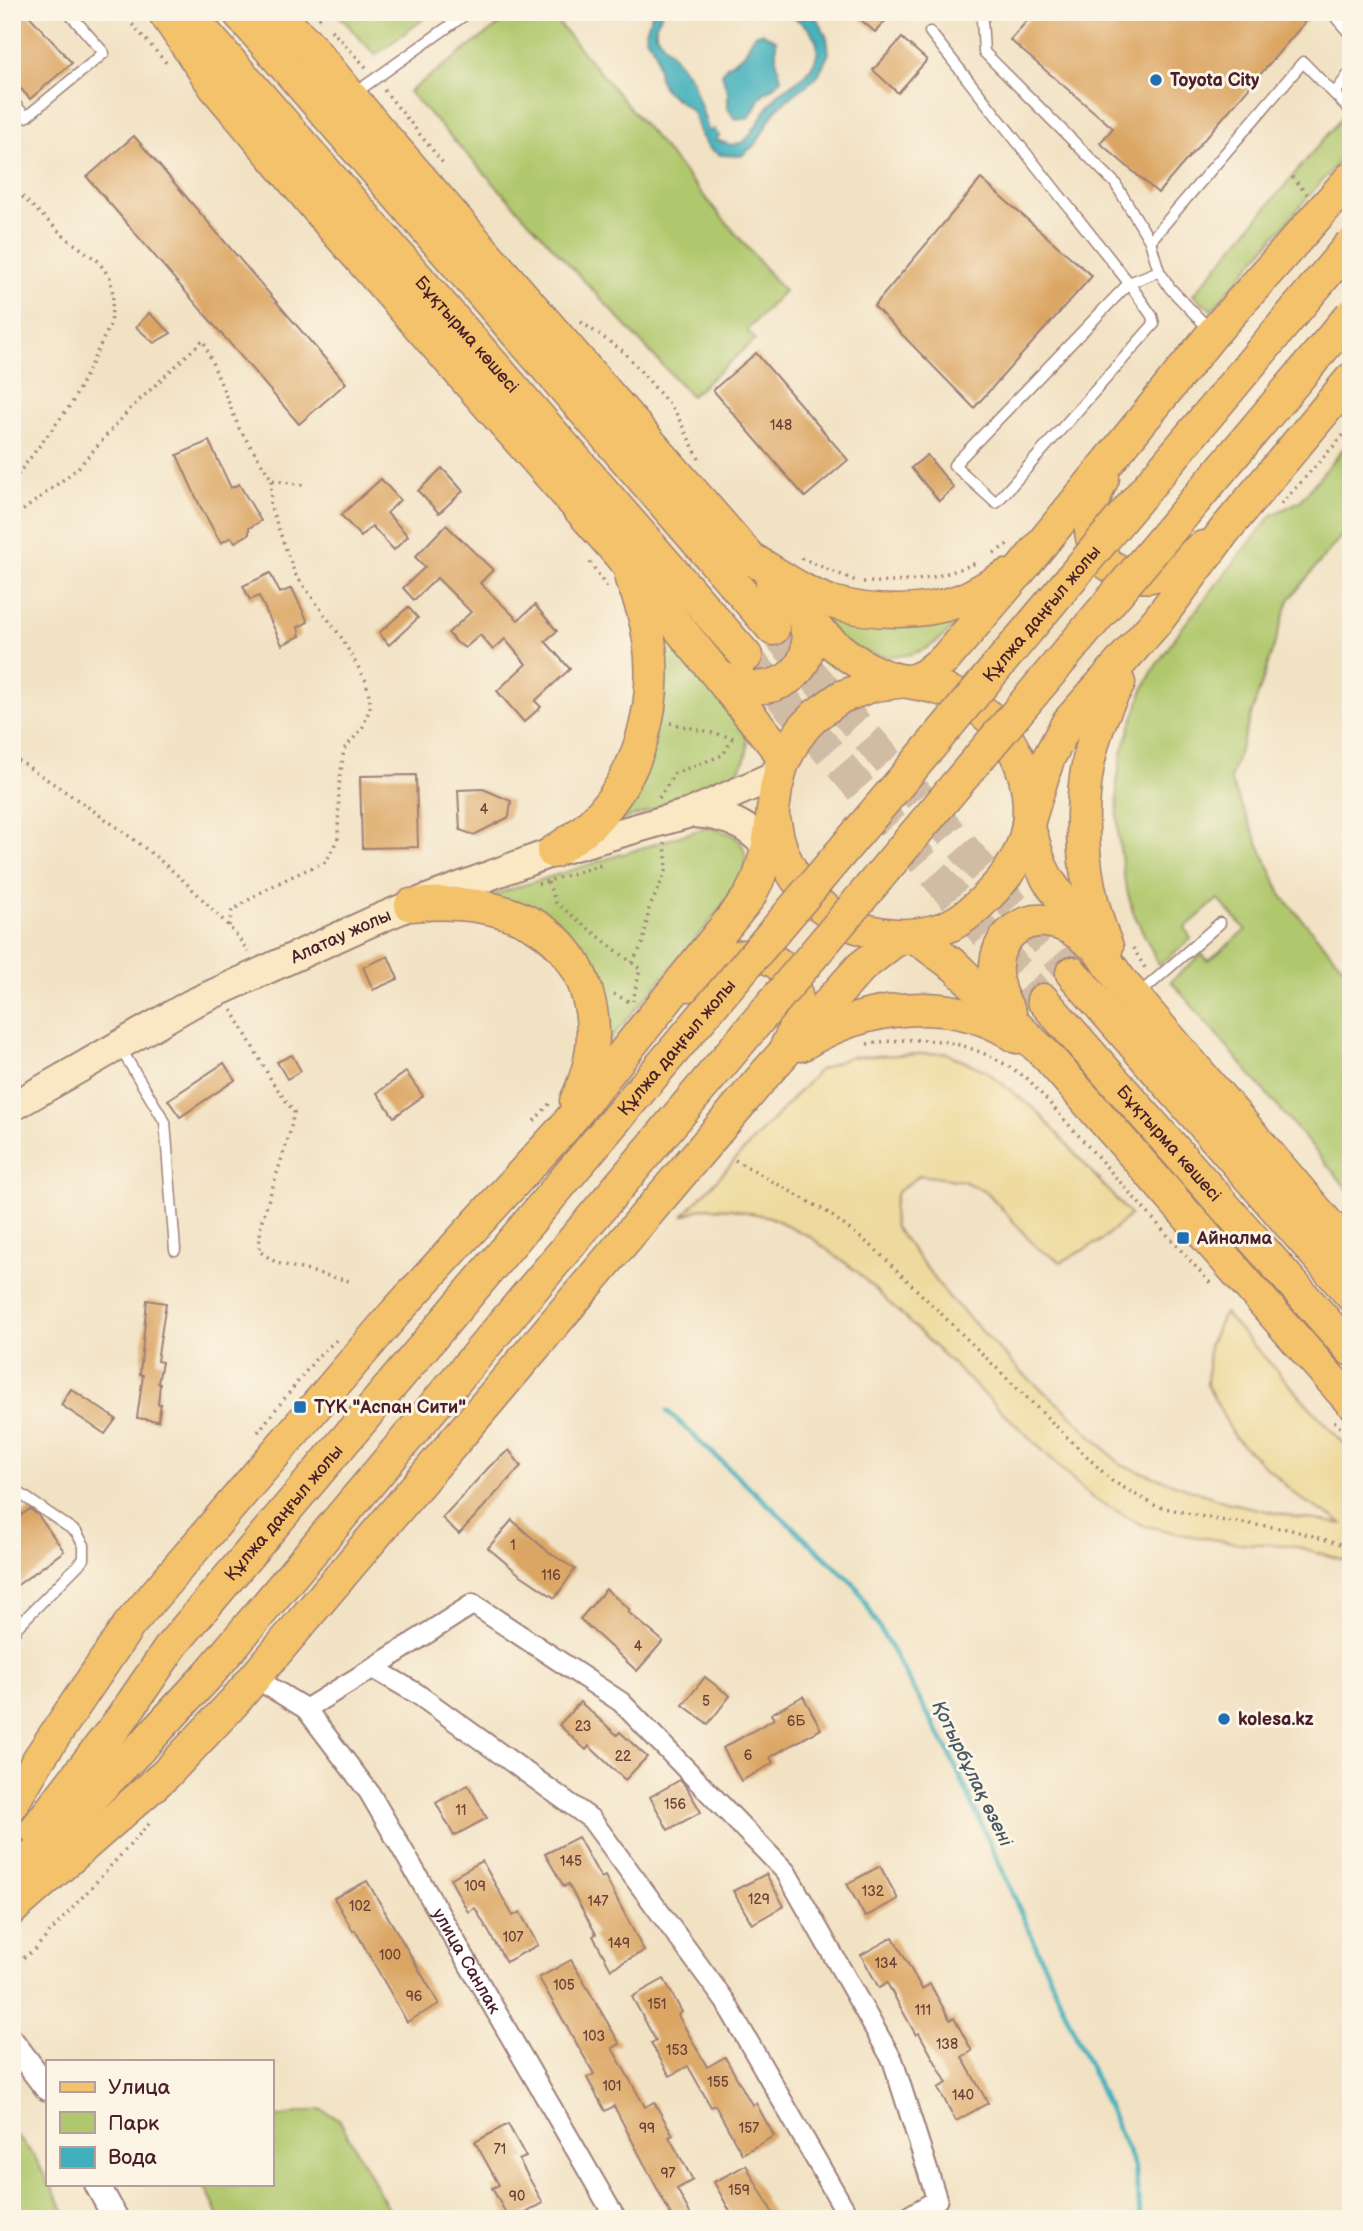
<svg xmlns="http://www.w3.org/2000/svg" width="1363" height="2231" viewBox="0 0 1363 2231" font-family="'Balsamiq Sans',sans-serif">
  <style>
    .green { fill: #b0c86d; stroke: #7d744c; stroke-width: 2 }
    .sand { fill: #eeda9e; stroke: #9c7c64; stroke-width: 2 }
    .water { fill: #40b0bc; stroke: #456874; stroke-width: 2 }
    .lines { fill: none; stroke-linecap: round; stroke-linejoin: round }
    .stream { stroke: #40b0bc; stroke-width: 5 }
    .building { fill: #dba663 }
    .primary-tunnel { stroke: #d0bba5; stroke-width: 32; stroke-dasharray: 32 16; stroke-linecap: butt }
    .service-casing { stroke: #9e8078; stroke-width: 13 }
    .minor-casing { stroke: #9e8078; stroke-width: 23 }
    .tertiary-casing { stroke: #9e8078; stroke-width: 28 }
    .secondary-casing { stroke: #9e8078; stroke-width: 32 }
    .primary-casing { stroke: #9e8078; stroke-width: 35 }
    .path { stroke: #9e8078; stroke-width: 3.5; stroke-dasharray: 2 5; stroke-linecap: butt }
    .service { stroke: #fff; stroke-width: 10 }
    .minor { stroke: #fff; stroke-width: 19 }
    .tertiary { stroke: #fff; stroke-width: 24 }
    .secondary { stroke: #fae7c3; stroke-width: 28 }
    .primary { stroke: #f3c26a; stroke-width: 32 }
    .primary-bridge-casing { stroke: #9e8078; stroke-width: 35; stroke-linecap: butt }
    .primary-bridge { stroke: #f3c26a; stroke-width: 32 }
    .poi-dot { fill: #1f6fb2; stroke: #fcf5e5; stroke-width: 2.5 }
    .labels { text-anchor: middle; stroke-width: 6; stroke-linejoin: round; paint-order: stroke }
    .number-label { font-size: 14px; fill: #6e4139 }
    .poi-label { font-size: 18px; font-weight: bold; fill: #4a1f2b; stroke: #fcf5e5; text-anchor: start }
    .street-label { font-size: 18px; fill: #4a1f2b; stroke: #fcf5e5 }
    .water-label { font-size: 19px; font-style: italic; fill: #465965; stroke: #fcf5e5 }
  </style>
  <rect width="100%" height="100%" fill="#fcf5e5"/>
  <filter id="ink" filterUnits="userSpaceOnUse"><feTurbulence type="fractalNoise" baseFrequency=".0143" numOctaves="2"/><feDisplacementMap in="SourceGraphic" scale="14" xChannelSelector="R" yChannelSelector="G"/><feConvolveMatrix kernelMatrix="1 2 1 2 8 2 1 2 1" color-interpolation-filters="sRGB"/></filter>
  <filter id="wash" filterUnits="userSpaceOnUse"><feTurbulence type="fractalNoise" baseFrequency=".00686" numOctaves="4" result="noise"/><feDisplacementMap in="SourceGraphic" scale="28" xChannelSelector="R" yChannelSelector="G"/><feGaussianBlur stdDeviation="1.57" result="paint"/><feColorMatrix in="noise" values="0 0 0 0 0 0 0 0 0 0 0 0 0 0 0 0 0 1.4 0 .05"/><feComposite in="paint" operator="in"/></filter>
  <g filter="url(#wash)">
    <rect width="100%" height="100%" fill="#f2e2c4"/>
    <!-- green -->
    <g class="green">
      <path d="M 336,12 L 433,12 L 375,55 Z"/>
      <path d="M 516,12 L 549,12 L 784,291 L 747,330 L 755,340 L 691,396 L 409,92 Z"/>
      <path d="M 1343,116 L 1351,123 L 1351,147 L 1212,310 L 1193,295 Z"/>
      <path d="M 1351,439 L 1351,524 L 1289,600 L 1230,780 L 1282,896 L 1351,976 L 1351,1193 L 1171,981 L 1202,954 L 1208,961 L 1246,930 L 1218,899 L 1185,928 L 1191,939 L 1159,965 L 1133,912 L 1125,883 L 1118,835 L 1117,782 L 1122,753 L 1142,692 L 1153,670 L 1181,629 L 1272,515 L 1300,501 Z"/>
      <path d="M 981,598 C 967,613 952,631 935,643 C 907,663 866,659 839,638 C 829,631 823,612 817,602 Z"/>
      <path d="M 650,605 L 746,736 C 752,757 738,774 722,785 L 593,831 L 629,788 Z"/>
      <path d="M 708,827 C 716,830 729,832 735,837 C 751,848 745,872 740,886 L 603,1048 L 598,992 L 486,897 Z"/>
      <path d="M 320,2109 L 339,2119 L 394,2219 L 220,2219 L 204,2184 L 271,2184 L 271,2118 Z"/>
      <path d="M 12,2130 L 35,2157 L 47,2180 L 47,2184 L 50,2184 L 69,2219 L 12,2219 Z"/>
    </g>
    <!-- sand -->
    <path class="sand" d="M 946,1053 L 986,1071 L 1038,1112 L 1130,1215 L 1099,1242 L 1061,1262 L 1036,1247 L 988,1193 L 963,1181 L 920,1175 L 897,1192 L 893,1208 L 894,1226 L 948,1296 L 1021,1372 L 1068,1412 L 1121,1465 L 1226,1502 L 1295,1517 L 1344,1524 L 1298,1497 L 1235,1438 L 1207,1385 L 1209,1345 L 1224,1313 L 1351,1452 L 1351,1562 L 1290,1545 L 1237,1543 L 1186,1535 L 1142,1525 L 1091,1497 L 856,1271 L 809,1236 L 770,1217 L 732,1209 L 702,1208 L 683,1216 L 819,1070 L 849,1057 Z"/>
    <!-- water -->
    <g class="water">
      <path d="M 653,12 L 663,12 L 656,24 L 656,34 L 692,80 L 709,132 L 714,129 L 719,136 L 716,140 L 731,145 L 744,142 C 757,128 763,111 776,97 C 786,86 802,81 810,69 C 831,41 803,16 775,12 L 807,12 L 814,15 L 821,25 L 827,38 L 829,53 L 817,77 L 783,103 L 774,112 L 756,144 L 741,156 L 721,155 L 710,149 L 700,134 L 693,112 L 665,90 L 659,78 L 656,52 L 646,37 L 646,31 Z"/>
      <path d="M 763,33 L 776,40 L 776,59 L 781,79 C 776,87 769,89 763,94 C 751,105 758,123 734,118 L 728,108 L 728,93 L 722,74 L 726,67 L 745,53 L 752,38 L 756,34 Z"/>
    </g>
    <g class="lines">
      <!-- stream -->
      <path class="stream" d="M 667,1411 L 856,1586 L 950,1754 L 1134,2165 L 1141,2219"/>
    </g>
    <g id="blocks">
      <!-- building -->
      <g class="building">
        <path d="M 12,12 L 26,12 L 72,63 L 30,99 L 12,79 Z"/>
        <path d="M 852,12 L 894,12 L 875,32 Z"/>
        <path d="M 1035,12 L 1314,12 L 1158,193 L 1100,143 L 1113,128 L 1010,40 Z"/>
        <path d="M 902,38 L 927,60 L 898,93 L 873,70 Z"/>
        <path d="M 134,136 L 346,383 L 299,424 L 87,177 Z"/>
        <path d="M 981,179 L 1092,276 L 974,408 L 874,306 Z"/>
        <path d="M 149,313 L 171,333 L 154,343 L 136,327 Z"/>
        <path d="M 756,353 L 848,460 L 805,497 L 713,390 Z"/>
        <path d="M 209,441 L 231,488 L 239,484 L 261,521 L 249,528 L 249,534 L 235,542 L 231,537 L 221,543 L 200,506 L 177,455 Z"/>
        <path d="M 927,455 L 954,488 L 939,501 L 911,468 Z"/>
        <path d="M 442,468 L 463,491 L 439,513 L 418,491 Z"/>
        <path d="M 381,479 L 400,500 L 387,513 L 408,536 L 394,550 L 372,526 L 361,537 L 341,515 Z"/>
        <path d="M 446,525 L 493,570 L 480,583 L 518,620 L 535,605 L 557,631 L 545,641 L 570,669 L 535,701 L 541,707 L 524,722 L 497,691 L 526,664 L 505,639 L 493,650 L 480,635 L 465,648 L 456,642 L 448,633 L 471,612 L 437,578 L 414,600 L 403,588 L 425,567 L 415,557 Z"/>
        <path d="M 270,573 L 280,593 L 292,588 L 308,622 L 298,627 L 300,636 L 282,645 L 259,596 L 250,600 L 243,586 Z"/>
        <path d="M 408,607 L 418,618 L 389,645 L 379,633 Z"/>
        <path d="M 416,775 L 418,847 L 362,848 L 360,776 Z"/>
        <path d="M 483,789 L 511,801 L 509,817 L 474,835 L 460,830 L 458,790 Z"/>
        <path d="M 388,956 L 398,979 L 373,990 L 363,967 Z"/>
        <path d="M 292,1055 L 301,1071 L 287,1079 L 277,1062 Z"/>
        <path d="M 224,1063 L 235,1080 L 180,1117 L 168,1100 Z"/>
        <path d="M 406,1072 L 423,1096 L 394,1117 L 377,1093 Z"/>
        <path d="M 147,1300 L 166,1303 L 157,1361 L 162,1362 L 158,1383 L 160,1384 L 158,1404 L 161,1404 L 158,1421 L 137,1418 L 143,1375 L 140,1374 Z"/>
        <path d="M 71,1389 L 116,1419 L 105,1434 L 61,1405 Z"/>
        <path d="M 509,1450 L 521,1466 L 459,1534 L 442,1518 L 490,1466 Z"/>
        <path d="M 30,1509 L 38,1515 L 64,1551 L 12,1589 L 12,1522 Z"/>
        <path d="M 512,1520 L 548,1552 L 575,1569 L 555,1598 L 519,1574 L 488,1548 Z"/>
        <path d="M 606,1589 L 630,1610 L 628,1612 L 663,1641 L 637,1671 L 580,1619 Z"/>
        <path d="M 705,1677 L 730,1696 L 708,1724 L 683,1705 Z"/>
        <path d="M 803,1696 L 821,1729 L 770,1757 L 773,1763 L 741,1781 L 723,1748 L 774,1719 L 771,1714 Z"/>
        <path d="M 580,1702 L 617,1735 L 620,1732 L 647,1757 L 625,1780 L 589,1746 L 586,1750 L 559,1725 Z"/>
        <path d="M 680,1780 L 687,1788 L 701,1812 L 668,1830 L 650,1797 Z"/>
        <path d="M 468,1785 L 487,1818 L 454,1836 L 436,1803 Z"/>
        <path d="M 578,1837 L 601,1878 L 605,1876 L 644,1951 L 611,1969 L 593,1936 L 596,1934 L 568,1884 L 564,1887 L 545,1854 Z"/>
        <path d="M 482,1861 L 513,1916 L 520,1912 L 538,1945 L 506,1962 L 475,1908 L 468,1912 L 450,1879 Z"/>
        <path d="M 880,1866 L 898,1899 L 865,1917 L 847,1884 Z"/>
        <path d="M 766,1874 L 784,1906 L 752,1924 L 733,1891 Z"/>
        <path d="M 367,1881 L 439,2004 L 407,2022 L 355,1930 L 353,1931 L 334,1898 Z"/>
        <path d="M 893,1937 L 922,1989 L 930,1984 L 950,2020 L 954,2018 L 972,2051 L 962,2057 L 988,2103 L 956,2121 L 938,2088 L 947,2083 L 919,2033 L 916,2035 L 887,1983 L 879,1988 L 861,1955 Z"/>
        <path d="M 571,1960 L 620,2044 L 612,2048 L 645,2107 L 654,2102 L 673,2135 L 669,2137 L 693,2180 L 677,2189 L 693,2219 L 673,2219 L 614,2106 L 605,2111 L 587,2078 L 594,2074 L 539,1978 Z"/>
        <path d="M 664,1979 L 682,2012 L 678,2015 L 707,2067 L 725,2057 L 752,2105 L 756,2103 L 774,2136 L 742,2154 L 715,2105 L 711,2107 L 688,2066 L 670,2076 L 651,2043 L 656,2041 L 632,1997 Z"/>
        <path d="M 508,2124 L 526,2157 L 519,2160 L 543,2203 L 515,2219 L 509,2219 L 492,2188 L 499,2185 L 475,2142 Z"/>
        <path d="M 746,2165 L 776,2219 L 734,2219 L 714,2182 Z"/>
      </g>
    </g>
  </g>
  <g filter="url(#ink)">
    <use href="#blocks" fill-opacity="0" stroke="#9e8078" stroke-width="2"/>
    <g class="lines">
      <!-- primary-tunnel -->
      <g class="primary-tunnel">
        <path d="M 773,629 L 1072,973"/>
        <path d="M 746,656 L 1043,1000"/>
      </g>
      <!-- service casing -->
      <g class="service-casing">
        <g id="service">
          <path d="M 988,12 L 982,19 L 984,52 L 1115,183 L 1150,241 L 1159,271 L 1170,288 L 1210,330"/>
          <path d="M 1331,12 L 1351,35"/>
          <path d="M 930,32 L 1129,283 L 1159,271"/>
          <path d="M 355,93 L 469,12"/>
          <path d="M 1335,93 L 1351,71"/>
          <path d="M 12,101 L 26,117 L 104,53 L 68,12"/>
          <path d="M 1150,241 L 1303,62 L 1351,111"/>
          <path d="M 1129,283 L 1152,316 L 1154,324 L 996,503 L 954,465 Z"/>
          <path d="M 1138,995 L 1220,923"/>
          <path d="M 119,1046 L 165,1122 L 175,1250"/>
          <path d="M 12,1488 L 76,1532 L 84,1545 L 84,1559 L 17,1627 L 12,1636"/>
        </g>
      </g>
      <!-- minor casing -->
      <g class="minor-casing">
        <g id="minor">
          <path d="M 373,1668 L 473,1604 L 621,1702 L 786,1872 L 893,2061 L 937,2200 L 904,2219"/>
          <path id="s1" d="M 255,1678 L 306,1709 L 369,1792 L 616,2219"/>
          <path d="M 306,1709 L 373,1668 L 416,1693 L 591,1819 L 725,2001 L 850,2219"/>
        </g>
      </g>
      <!-- tertiary casing -->
      <g class="tertiary-casing">
        <g id="tertiary">
          <path d="M 12,2042 L 47,2088"/>
          <path d="M 97,2184 L 116,2219"/>
        </g>
      </g>
      <!-- secondary casing -->
      <g class="secondary-casing">
        <g id="secondary">
          <path d="M 693,813 C 734,815 754,830 779,860"/>
          <path id="s2" d="M 12,1107 L 191,1004 L 371,922 L 411,905 L 553,852 L 690,813 L 771,777 L 782,765"/>
        </g>
      </g>
      <!-- primary casing -->
      <g class="primary-casing">
        <g id="primary">
          <path d="M 164,12 L 215,87 L 335,230 L 618,553 L 780,752 L 782,765"/>
          <path id="s3" d="M 187,12 L 746,656"/>
          <path d="M 238,12 L 773,629"/>
          <path d="M 274,12 L 307,43 L 376,127 L 750,558 C 776,573 802,593 831,602 C 873,614 923,615 964,599 C 978,593 993,583 1006,576"/>
          <path d="M 1351,379 L 1225,530 L 1158,620 L 1068,722 L 1048,759 L 1028,824 L 1040,864 L 1048,880 L 1121,981 L 1351,1251"/>
          <path d="M 1103,478 C 1087,508 1081,555 1120,571 C 1130,575 1141,578 1151,576 C 1170,572 1188,558 1203,547"/>
          <path d="M 772,582 C 803,616 833,651 875,672 C 895,682 916,682 937,688 C 991,703 1029,753 1029,810 C 1029,840 1017,864 997,886 C 982,903 961,924 938,930 C 861,952 786,901 775,823"/>
          <path d="M 719,676 C 767,707 827,672 802,615"/>
          <path d="M 553,852 C 566,843 581,834 592,823 C 655,761 668,658 631,579"/>
          <path d="M 411,905 C 485,898 567,915 588,997 C 598,1032 592,1068 576,1101"/>
          <path d="M 1107,947 C 1074,866 1072,759 1119,683"/>
          <path d="M 1072,973 L 1351,1295"/>
          <path d="M 690,985 C 704,974 720,961 737,957 C 793,945 810,1003 787,1045"/>
          <path id="s4" d="M 1043,1000 L 1351,1350"/>
          <path d="M 1010,1013 C 967,947 1030,888 1089,942"/>
          <path d="M 801,1045 C 864,1005 952,993 1017,1037"/>
          <path d="M 12,1804 L 40,1757 L 129,1625 L 396,1312 L 563,1129 L 749,897 L 759,877 L 768,847 L 776,789 L 782,765 L 794,741 L 805,726 L 816,715 L 841,697 L 874,685 L 914,680 L 925,675 L 945,659 L 1023,567 L 1213,333 L 1351,178"/>
          <path d="M 36,1829 L 122,1718 L 172,1645"/>
          <path d="M 12,1877 L 147,1741 L 208,1675"/>
          <path d="M 12,1909 L 166,1774 L 234,1702 L 767,1072 L 861,967 L 893,942 L 907,936 L 922,942 L 955,966 L 1048,1057 L 1351,1402"/>
        </g>
      </g>
      <!-- path -->
      <g class="path">
        <path d="M 126,12 L 131,23 L 168,65"/>
        <path d="M 314,12 L 321,19"/>
        <path d="M 331,30 L 366,67"/>
        <path d="M 384,90 L 443,163"/>
        <path d="M 1292,177 L 1307,194"/>
        <path d="M 12,187 L 66,238 L 98,261 L 110,278 L 113,295 L 111,323 L 72,403 L 12,482"/>
        <path d="M 581,322 L 624,352 L 675,411 L 699,459"/>
        <path d="M 1281,504 L 1349,429 L 1351,424"/>
        <path d="M 12,519 L 77,469 L 129,410 L 203,340 L 239,428 L 272,480 L 303,485"/>
        <path d="M 994,553 L 1008,544"/>
        <path d="M 801,558 L 856,581"/>
        <path d="M 590,562 L 607,588"/>
        <path d="M 863,582 C 911,583 934,580 978,562"/>
        <path d="M 670,723 L 734,738"/>
        <path d="M 12,756 C 81,803 153,846 210,907 C 224,921 238,935 248,952"/>
        <path d="M 659,798 L 675,773 L 723,755 L 732,739"/>
        <path d="M 548,882 L 556,903 L 640,969 L 633,1001"/>
        <path d="M 538,884 L 601,865"/>
        <path d="M 229,926 L 232,911 C 261,890 293,875 326,862 L 338,838 L 339,786 L 344,749 L 362,729 L 371,705 L 366,681 L 341,637 L 295,574 L 270,505 L 272,480"/>
        <path d="M 1133,948 L 1145,968"/>
        <path d="M 632,963 L 643,943 L 649,909 L 667,869 L 665,843"/>
        <path d="M 614,994 L 632,1003"/>
        <path d="M 232,1010 L 273,1083 L 294,1112 L 289,1136 L 261,1223 L 259,1251 L 277,1263 L 349,1281"/>
        <path d="M 867,1044 C 933,1034 972,1040 1028,1079 L 1212,1285"/>
        <path d="M 534,1121 L 550,1103"/>
        <path d="M 735,1160 L 827,1212 L 874,1248 L 1112,1481 L 1156,1506 L 1218,1520 L 1288,1529 L 1351,1547"/>
        <path d="M 1334,1421 L 1351,1440"/>
        <path d="M 258,1432 L 318,1356 L 340,1337"/>
        <path d="M 12,1966 L 35,1949 L 149,1824"/>
      </g>
      <!-- service -->
      <use href="#service" class="service"/>
      <!-- minor -->
      <use href="#minor" class="minor"/>
      <!-- tertiary -->
      <use href="#tertiary" class="tertiary"/>
      <!-- secondary -->
      <use href="#secondary" class="secondary"/>
      <!-- primary -->
      <use href="#primary" class="primary"/>
      <!-- primary-bridge casing -->
      <g class="primary-bridge-casing">
        <g id="primary-bridge">
          <path id="s5" d="M 172,1645 L 903,779 L 1351,244"/>
          <path d="M 208,1675 L 1351,315"/>
        </g>
      </g>
      <!-- primary-bridge -->
      <use href="#primary-bridge" class="primary-bridge"/>
    </g>
  </g>
  <!-- markers -->
  <g class="poi-dot">
    <circle cx="1156" cy="80" r="7"/>
    <rect x="1176" y="1231" width="14" height="14" rx="3.5"/>
    <rect x="293" y="1400" width="14" height="14" rx="3.5"/>
    <circle cx="1224" cy="1719" r="7"/>
  </g>
  <g class="labels">
    <!-- number labels -->
    <g class="number-label">
      <text x="781" y="430">148</text>
      <text x="484" y="814">4</text>
      <text x="513" y="1550">1</text>
      <text x="551" y="1580">116</text>
      <text x="638" y="1651">4</text>
      <text x="706" y="1706">5</text>
      <text x="796" y="1726">6Б</text>
      <text x="583" y="1731">23</text>
      <text x="748" y="1760">6</text>
      <text x="623" y="1761">22</text>
      <text x="675" y="1809">156</text>
      <text x="461" y="1815">11</text>
      <text x="571" y="1866">145</text>
      <text x="475" y="1891">109</text>
      <text x="873" y="1896">132</text>
      <text x="759" y="1904">129</text>
      <text x="598" y="1906">147</text>
      <text x="360" y="1911">102</text>
      <text x="513" y="1942">107</text>
      <text x="619" y="1948">149</text>
      <text x="390" y="1960">100</text>
      <text x="886" y="1968">134</text>
      <text x="564" y="1990">105</text>
      <text x="414" y="2001">96</text>
      <text x="657" y="2009">151</text>
      <text x="923" y="2015">111</text>
      <text x="594" y="2041">103</text>
      <text x="947" y="2049">138</text>
      <text x="677" y="2055">153</text>
      <text x="718" y="2087">155</text>
      <text x="612" y="2091">101</text>
      <text x="963" y="2100">140</text>
      <text x="647" y="2133">99</text>
      <text x="749" y="2133">157</text>
      <text x="500" y="2154">71</text>
      <text x="668" y="2178">97</text>
      <text x="739" y="2195">159</text>
      <text x="517" y="2201">90</text>
    </g>
    <!-- poi labels -->
    <g class="poi-label">
      <text x="1170" y="86">Toyota City</text>
      <text x="1197" y="1244">Айналма</text>
      <text x="314" y="1413">ТҮК "Аспан Сити"</text>
      <text x="1238" y="1725">kolesa.kz</text>
    </g>
    <!-- street labels -->
    <g class="street-label">
      <text dy="6" stroke="none"><textPath href="#s3" startOffset="427">Бұқтырма көшесі</textPath></text>
      <text dy="6" stroke="none"><textPath href="#s5" startOffset="1349">Құлжа даңғыл жолы</textPath></text>
      <text dy="6" stroke="none"><textPath href="#s2" startOffset="371">Алатау жолы</textPath></text>
      <text dy="6" stroke="none"><textPath href="#s5" startOffset="782">Құлжа даңғыл жолы</textPath></text>
      <text dy="6" stroke="none"><textPath href="#s4" startOffset="191">Бұқтырма көшесі</textPath></text>
      <text dy="6" stroke="none"><textPath href="#s5" startOffset="173">Құлжа даңғыл жолы</textPath></text>
      <text dy="6" stroke="none"><textPath href="#s1" startOffset="359">улица Санлак</textPath></text>
    </g>
    <!-- water labels -->
    <g class="water-label">
      <text transform="translate(973 1773) rotate(64)" y="7">Қотырбұлақ өзені</text>
    </g>
  </g>
  <!-- margin -->
  <rect width="1363" height="2231" fill="none" stroke="#fcf5e5" stroke-width="42"/>
  <!-- legend -->
  <rect x="46" y="2060" width="228" height="126" fill="#fcf5e5" stroke="#b59f9b" stroke-width="2"/>
  <rect x="60" y="2082" width="35" height="10" fill="#f3c26a" stroke="#b59f9b" stroke-width="2"/>
  <text x="108" y="2094" font-size="21" fill="#4a1f2b">Улица</text>
  <rect x="60" y="2112" width="35" height="21" fill="#b0c86d" stroke="#b59f9b" stroke-width="2"/>
  <text x="108" y="2130" font-size="21" fill="#4a1f2b">Парк</text>
  <rect x="60" y="2147" width="35" height="21" fill="#40b0bc" stroke="#b59f9b" stroke-width="2"/>
  <text x="108" y="2164" font-size="21" fill="#4a1f2b">Вода</text>
</svg>
